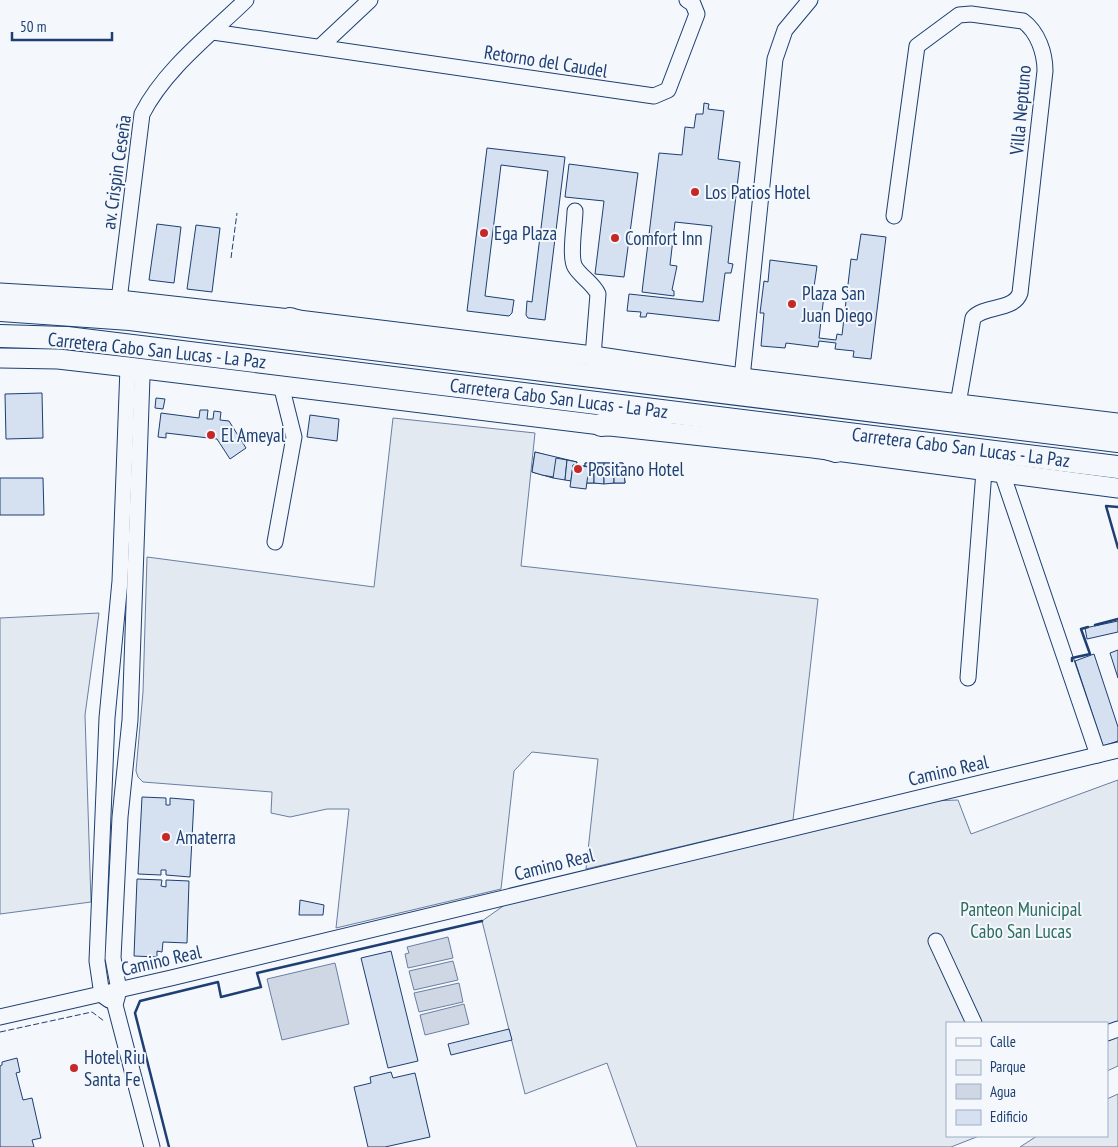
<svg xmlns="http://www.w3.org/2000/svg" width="1118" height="1147" viewBox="0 0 1118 1147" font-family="'PT Sans Narrow',sans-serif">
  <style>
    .green { fill: #e3e9f0; stroke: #687fa3 }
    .water { fill: #cfd7e4; stroke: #687fa3 }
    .building { fill: #d5e0f0; stroke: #1d3f73 }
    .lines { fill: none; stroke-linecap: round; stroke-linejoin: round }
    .minor-casing { stroke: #1d3f73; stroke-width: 17 }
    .major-casing { stroke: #1d3f73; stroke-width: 21 }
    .highway-casing { stroke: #1d3f73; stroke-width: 24 }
    .minor { stroke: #f4f7fb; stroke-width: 15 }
    .major { stroke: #f4f7fb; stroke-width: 19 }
    .highway { stroke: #f4f7fb; stroke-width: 22 }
    .fence { stroke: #1d3f73; stroke-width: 1; stroke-dasharray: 6 2.5; stroke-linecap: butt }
    .wall { stroke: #1d3f73; stroke-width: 2.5 }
    .poi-dot { fill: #c62828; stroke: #f4f7fb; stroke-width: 2 }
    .labels { text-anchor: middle; stroke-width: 4; stroke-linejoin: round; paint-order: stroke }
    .street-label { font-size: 19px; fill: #1d3f73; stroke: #f4f7fb }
    .poi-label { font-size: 19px; fill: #1d3f73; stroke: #f4f7fb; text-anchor: start }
    .park-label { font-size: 19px; fill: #2c6c60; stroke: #f4f7fb }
  </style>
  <rect width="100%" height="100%" fill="#f4f7fb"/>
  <!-- green -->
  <g class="green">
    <path d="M 393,418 L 535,433 L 521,566 L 818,599 L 793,820 L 586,869 L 598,759 L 532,752 L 514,771 L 501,889 L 336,928 L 349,809 L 327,809 L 290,817 L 271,813 L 272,792 L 143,782 L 138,777 L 136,771 L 143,692 L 147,557 L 374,587 Z"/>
    <path d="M 99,613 L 85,715 L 91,902 L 0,914 L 0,618 Z"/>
    <path d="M 1118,780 L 1118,1066 L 1107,1071 L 1107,1023 L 947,1023 L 947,1136 L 979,1136 L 951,1147 L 637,1147 L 607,1063 L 525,1094 L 482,921 L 506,904 L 931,801 L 958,800 L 971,834 Z"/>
    <path d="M 1118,1094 L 1118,1147 L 1020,1147 L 1037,1136 L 1107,1136 L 1107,1099 Z"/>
  </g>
  <!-- water -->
  <g class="water">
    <path d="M 448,937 L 453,958 L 408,968 L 405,954 L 409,953 L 407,947 Z"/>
    <path d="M 453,961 L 458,980 L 414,990 L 409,971 Z"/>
    <path d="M 335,963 L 349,1024 L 282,1040 L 267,979 Z"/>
    <path d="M 459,983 L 463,1002 L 419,1012 L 414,993 Z"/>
    <path d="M 464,1004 L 469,1024 L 425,1035 L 420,1015 Z"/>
  </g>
  <!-- building -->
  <g class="building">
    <path d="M 704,103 L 709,104 L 708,109 L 724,111 L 718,159 L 740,162 L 728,263 L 733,264 L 731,273 L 725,273 L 719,321 L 647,313 L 646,317 L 640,317 L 641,312 L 627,311 L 629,294 L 703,302 L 712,226 L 675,222 L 670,265 L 677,266 L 672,290 L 674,291 L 674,296 L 642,292 L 659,153 L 682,155 L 685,127 L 694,128 L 696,114 L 703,114 Z"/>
    <path d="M 487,148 L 565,157 L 545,320 L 528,318 L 526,315 L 527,301 L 532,302 L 548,171 L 501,165 L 485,296 L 514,300 L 512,313 L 509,316 L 467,311 Z"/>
    <path d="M 569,164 L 638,173 L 624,277 L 595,274 L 604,201 L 565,197 Z"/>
    <path d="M 157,224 L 181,227 L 174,283 L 149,280 Z"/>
    <path d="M 196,225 L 220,228 L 212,292 L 187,289 Z"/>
    <path d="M 861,234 L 886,237 L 871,359 L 853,357 L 854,351 L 835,349 L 836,343 L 819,341 L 818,347 L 786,343 L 785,348 L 761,346 L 764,313 L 760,313 L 764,281 L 768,282 L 770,260 L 817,266 L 813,294 L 824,295 L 819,338 L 836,340 L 837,334 L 842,335 L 851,259 L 857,260 Z"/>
    <path d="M 42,393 L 43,438 L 6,439 L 5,394 Z"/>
    <path d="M 156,398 L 165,399 L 163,409 L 155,408 Z"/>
    <path d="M 200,410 L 208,410 L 207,419 L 213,419 L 214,411 L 221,412 L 220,420 L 229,421 L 246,448 L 230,459 L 217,439 L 166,433 L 166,438 L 158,437 L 161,413 L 199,418 Z"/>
    <path d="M 310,415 L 339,419 L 337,441 L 307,437 Z"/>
    <path d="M 535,452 L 556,458 L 553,478 L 532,472 Z"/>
    <path d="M 535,452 L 577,462 L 576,465 L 585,466 L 585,463 L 623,463 L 625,483 L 586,483 L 542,475 L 532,472 Z"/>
    <path d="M 556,458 L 567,460 L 565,480 L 553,478 Z"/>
    <path d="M 567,460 L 577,462 L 576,465 L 573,465 L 571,481 L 565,480 Z"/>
    <path d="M 585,463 L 594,463 L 594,483 L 586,483 L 589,467 L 585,466 Z"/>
    <path d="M 594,463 L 604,463 L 604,484 L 594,483 Z"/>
    <path d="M 604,463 L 614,463 L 614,483 L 604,484 Z"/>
    <path d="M 614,463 L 623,463 L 625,483 L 614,483 Z"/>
    <path d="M 573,465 L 589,467 L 586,489 L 570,487 Z"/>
    <path d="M 0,478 L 43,478 L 44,515 L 0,515 Z"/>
    <path d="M 1118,621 L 1118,632 L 1087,639 L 1085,628 Z"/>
    <path d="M 1118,650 L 1118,678 L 1110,653 Z"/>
    <path d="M 1094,654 L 1118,727 L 1118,741 L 1103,746 L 1075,661 Z"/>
    <path d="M 142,797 L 166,798 L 166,805 L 170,805 L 170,798 L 194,800 L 190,877 L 166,875 L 166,870 L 161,870 L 161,875 L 138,874 Z"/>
    <path d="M 137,879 L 162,880 L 161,886 L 166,887 L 166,880 L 189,881 L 187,943 L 163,942 L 162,952 L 157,951 L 157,957 L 134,956 Z"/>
    <path d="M 300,900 L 324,905 L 323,915 L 299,915 Z"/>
    <path d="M 391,951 L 418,1061 L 388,1068 L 361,958 Z"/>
    <path d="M 509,1029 L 512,1040 L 451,1055 L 448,1044 Z"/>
    <path d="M 17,1058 L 20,1072 L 16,1073 L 23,1100 L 32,1098 L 41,1138 L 32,1140 L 34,1147 L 0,1147 L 0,1066 L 2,1065 L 2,1062 Z"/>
    <path d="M 391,1072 L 393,1078 L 415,1073 L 430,1137 L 385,1147 L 368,1147 L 354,1087 L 371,1083 L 370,1077 Z"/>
  </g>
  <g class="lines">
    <!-- minor casing -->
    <g class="minor-casing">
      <g id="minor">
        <path d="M 213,32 L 654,96 L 668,90 L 697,14 L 693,4 L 687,0"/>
        <path d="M 320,47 L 370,0"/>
        <path d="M 575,211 C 575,223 569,257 575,267 C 581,277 593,283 598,294 L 593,356"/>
        <path d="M 894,216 L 917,46 L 959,15 L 971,14 L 1023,21 C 1038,32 1045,53 1045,71 L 1020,293 C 1014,311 984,305 973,318 L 958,404"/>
        <path d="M 119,300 L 142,114 C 165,69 210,35 246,0"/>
        <path d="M 151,369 L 145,372 L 142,377 L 130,720 L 120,817 L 113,958 L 119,990 L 115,1005 L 152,1147"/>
        <path d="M 742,378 L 775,59 L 785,30 L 810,0"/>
        <path d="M 1002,473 L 1098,755"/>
        <path d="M 275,542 L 294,437 L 281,385"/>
        <path d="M 968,678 L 984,471"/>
        <path d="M 936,941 L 974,1023"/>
        <path d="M 109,1000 L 102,995 L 97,961 L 107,718 L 120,581 L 128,367"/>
        <path d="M 0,1017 L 171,978 L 1118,750"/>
        <path d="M 1107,1033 L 1118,1029"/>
      </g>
    </g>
    <!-- major casing -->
    <g class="major-casing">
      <g id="major">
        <path d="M 0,293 L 119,300 L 290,319 L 593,356 L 742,378 L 1118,423"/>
        <path d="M 0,358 L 58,359 L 128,367 L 601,425 L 813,448 L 1118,488"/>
      </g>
    </g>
    <!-- highway casing -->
    <g class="highway-casing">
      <g id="highway">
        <path d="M 0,310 L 130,319 L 1118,441"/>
        <path d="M 290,319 L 346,336"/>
        <path d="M 0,336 L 67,338 L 1118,467"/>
        <path d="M 601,425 L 660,419"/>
        <path d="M 787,436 L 836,451"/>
      </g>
    </g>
    <!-- minor -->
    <use href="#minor" class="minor"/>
    <!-- major -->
    <use href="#major" class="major"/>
    <!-- highway -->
    <use href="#highway" class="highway"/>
    <!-- fence -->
    <g class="fence">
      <path d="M 231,258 L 237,213"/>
      <path d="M 0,1032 L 92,1012 L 104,1021"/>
    </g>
    <!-- wall -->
    <g class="wall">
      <path d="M 1118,507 L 1106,506 L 1118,548"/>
      <path d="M 1095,625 L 1118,619"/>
      <path d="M 1072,661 L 1072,658 L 1090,654 L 1081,629 L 1088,627"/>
      <path d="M 169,1147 L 135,1013 L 140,1001 L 218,982 L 221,997 L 261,987 L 257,973 L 482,921"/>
    </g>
  </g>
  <!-- markers -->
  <g class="poi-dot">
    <circle cx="695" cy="192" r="5"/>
    <circle cx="484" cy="233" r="5"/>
    <circle cx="615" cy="238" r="5"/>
    <circle cx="792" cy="304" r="5"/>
    <circle cx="211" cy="435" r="5"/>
    <circle cx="578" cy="469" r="5"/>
    <circle cx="166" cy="837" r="5"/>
    <circle cx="74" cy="1068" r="5"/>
  </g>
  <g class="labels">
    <!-- street labels -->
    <g class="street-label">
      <text transform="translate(546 61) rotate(9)" y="7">Retorno del Caudel</text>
      <text transform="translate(1020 110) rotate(-85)" y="7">Villa Neptuno</text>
      <text transform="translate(116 172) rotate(-82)" y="7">av. Crispin Ceseña</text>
      <text transform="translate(157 350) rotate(6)" y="7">Carretera Cabo San Lucas - La Paz</text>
      <text transform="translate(559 398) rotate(7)" y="7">Carretera Cabo San Lucas - La Paz</text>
      <text transform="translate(961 447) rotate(7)" y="7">Carretera Cabo San Lucas - La Paz</text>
      <text transform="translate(948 770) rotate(-13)" y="7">Camino Real</text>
      <text transform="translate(554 864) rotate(-14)" y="7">Camino Real</text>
      <text transform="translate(161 960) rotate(-13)" y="7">Camino Real</text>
    </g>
    <!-- poi labels -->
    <g class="poi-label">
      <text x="705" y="199">Los Patios Hotel</text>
      <text x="494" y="240">Ega Plaza</text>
      <text x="625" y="245">Comfort Inn</text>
      <text x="802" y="300">Plaza San<tspan x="802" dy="22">Juan Diego</tspan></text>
      <text x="221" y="442">El Ameyal</text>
      <text x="588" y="476">Positano Hotel</text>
      <text x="176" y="844">Amaterra</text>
      <text x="84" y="1064">Hotel Riu<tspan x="84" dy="22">Santa Fe</tspan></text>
    </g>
    <!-- park labels -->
    <g class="park-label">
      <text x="1021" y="916">Panteon Municipal<tspan x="1021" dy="22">Cabo San Lucas</tspan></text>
    </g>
  </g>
  <!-- legend -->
  <rect x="946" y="1022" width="162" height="115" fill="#f4f7fb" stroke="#9eadc5"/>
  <rect x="956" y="1038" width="25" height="8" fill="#f4f7fb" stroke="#9eadc5"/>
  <text x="990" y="1047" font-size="15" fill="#1d3f73">Calle</text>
  <rect x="956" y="1060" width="25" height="15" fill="#e3e9f0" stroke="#9eadc5"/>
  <text x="990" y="1072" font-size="15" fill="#1d3f73">Parque</text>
  <rect x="956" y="1084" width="25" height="15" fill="#cfd7e4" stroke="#9eadc5"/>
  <text x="990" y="1097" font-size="15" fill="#1d3f73">Agua</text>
  <rect x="956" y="1110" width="25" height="15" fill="#d5e0f0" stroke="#9eadc5"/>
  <text x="990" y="1122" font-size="15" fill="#1d3f73">Edificio</text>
  <!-- scale -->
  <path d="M12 32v8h100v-8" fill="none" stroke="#1d3f73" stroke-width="2.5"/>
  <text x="20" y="32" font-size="15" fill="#1d3f73" stroke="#f4f7fb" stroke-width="4" paint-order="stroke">50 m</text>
</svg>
